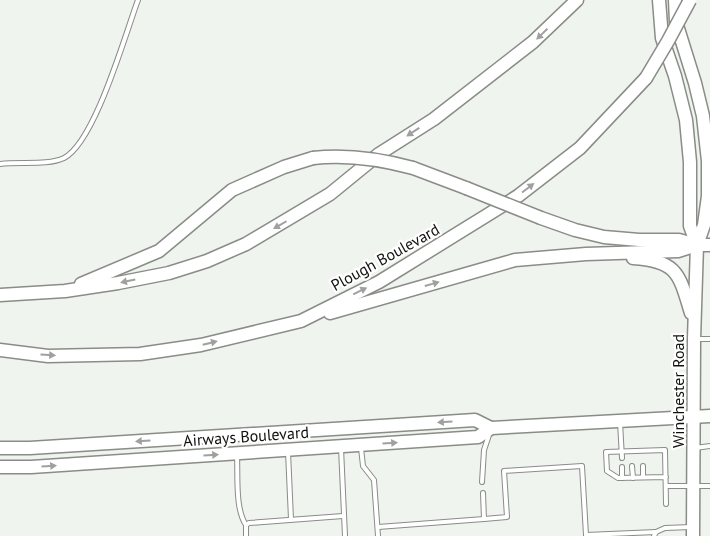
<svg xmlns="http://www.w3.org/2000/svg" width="710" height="536" viewBox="0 0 710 536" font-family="'PT Sans',sans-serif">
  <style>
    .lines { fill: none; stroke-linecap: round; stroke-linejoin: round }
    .service-casing { stroke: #898c87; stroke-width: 6 }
    .primary-casing { stroke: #898c87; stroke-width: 15 }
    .service { stroke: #fff; stroke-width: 4 }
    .primary { stroke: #fff; stroke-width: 12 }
    .primary-bridge-casing { stroke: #898c87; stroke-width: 15; stroke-linecap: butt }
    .primary-bridge { stroke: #fff; stroke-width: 12 }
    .oneway { fill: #a0a09f }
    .labels { text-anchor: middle; stroke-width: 4.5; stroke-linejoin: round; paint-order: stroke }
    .street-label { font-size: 16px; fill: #111210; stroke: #fff }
  </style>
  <rect width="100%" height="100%" fill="#f0f4ee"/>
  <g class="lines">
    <!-- service casing -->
    <g class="service-casing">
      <g id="service">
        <path d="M 0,164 C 19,161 47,166 64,158 C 95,142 125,35 138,0"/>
        <path d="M 696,339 L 710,339"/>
        <path d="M 620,422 L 622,458"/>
        <path d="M 341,448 L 345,536"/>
        <path d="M 361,448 L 363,466 L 374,480 L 378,536"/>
        <path d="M 695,448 L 710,446"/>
        <path d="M 288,452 L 291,519"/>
        <path d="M 237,456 C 238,476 235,509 246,525"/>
        <path d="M 632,466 L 633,478"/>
        <path d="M 643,466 L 643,477"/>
        <path d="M 622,467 L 622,478"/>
        <path d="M 666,477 L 618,478 L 607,471 L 606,452 L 665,450 L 666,504"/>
        <path d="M 482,482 L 484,450 L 489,435"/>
        <path d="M 666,486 L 710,486"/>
        <path d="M 483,493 L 484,519 L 507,517 L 504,471 L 582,466 L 586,535 L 656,532"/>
        <path d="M 378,527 L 484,519"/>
        <path d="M 246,536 L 246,525 L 249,523 L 343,516"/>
        <path d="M 654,536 L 656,532 L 665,528 L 691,527"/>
      </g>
    </g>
    <!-- primary casing -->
    <g class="primary-casing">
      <g id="primary">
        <path d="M 659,0 L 662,38 L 675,76 L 686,120 L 690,162 L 690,226 L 697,245"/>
        <path d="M 675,0 L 676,22 L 695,83 L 703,116 L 708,161 L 708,196 L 704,225 L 697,245 L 694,339 L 693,536"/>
        <path d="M 413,168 L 466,188"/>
        <path d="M 541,218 L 575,230 L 604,237 L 639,240 L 679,240 L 697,245"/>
        <path d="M 633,258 C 678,261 679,274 691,313"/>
        <path d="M 81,284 L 159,251 L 232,190 L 284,167 L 313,158"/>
        <path d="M 0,295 L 65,291 L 118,283 L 169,273 L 207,261 L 246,244 L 330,194 L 379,154 L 434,119 L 533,42 L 577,0"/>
        <path d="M 330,313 L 515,260 L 586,254 L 678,251 L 697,245 L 710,245"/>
        <path d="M 0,350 L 48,356 L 140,354 L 201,345 L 301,321 L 379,282 L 518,196 L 580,148 L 646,78"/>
        <path d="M 0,448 L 30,448 L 475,420 L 491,428 L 710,416"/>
        <path d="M 0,467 L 31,467 L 478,437 L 491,428"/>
      </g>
    </g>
    <!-- service -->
    <use href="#service" class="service"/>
    <!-- primary -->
    <use href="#primary" class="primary"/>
    <!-- primary-bridge casing -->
    <g class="primary-bridge-casing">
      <g id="primary-bridge">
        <path d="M 646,78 L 668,41 L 690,0"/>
        <path d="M 313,158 C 348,154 380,159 413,168"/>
        <path d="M 466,188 L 541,218"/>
      </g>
    </g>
    <!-- primary-bridge -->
    <use href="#primary-bridge" class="primary-bridge"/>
  </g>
  <!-- one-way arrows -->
  <defs><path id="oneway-solid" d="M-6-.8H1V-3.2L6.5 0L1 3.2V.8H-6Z" transform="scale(1.25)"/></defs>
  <g class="oneway">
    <use href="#oneway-solid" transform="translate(542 34) rotate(136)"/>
    <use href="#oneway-solid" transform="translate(413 132) rotate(147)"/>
    <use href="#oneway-solid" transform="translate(528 188) rotate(-37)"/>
    <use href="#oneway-solid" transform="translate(280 225) rotate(150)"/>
    <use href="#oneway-solid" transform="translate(128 281) rotate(168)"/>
    <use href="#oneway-solid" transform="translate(432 284) rotate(-16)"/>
    <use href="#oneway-solid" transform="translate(360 291) rotate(-26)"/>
    <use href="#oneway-solid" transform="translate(210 343) rotate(-14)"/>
    <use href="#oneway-solid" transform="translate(48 355) rotate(3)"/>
    <use href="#oneway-solid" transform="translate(445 422) rotate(176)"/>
    <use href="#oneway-solid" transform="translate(143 441) rotate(176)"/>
    <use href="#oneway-solid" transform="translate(390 443) rotate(-4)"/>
    <use href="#oneway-solid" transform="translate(211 455) rotate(-4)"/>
    <use href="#oneway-solid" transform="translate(49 466) rotate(-4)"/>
  </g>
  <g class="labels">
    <!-- street labels -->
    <g class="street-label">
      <text transform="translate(385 257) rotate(-29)" y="6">Plough Boulevard</text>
      <text transform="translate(678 391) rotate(-90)" y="6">Winchester Road</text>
      <text transform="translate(246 436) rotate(-4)" y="6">Airways Boulevard</text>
    </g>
  </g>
</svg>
